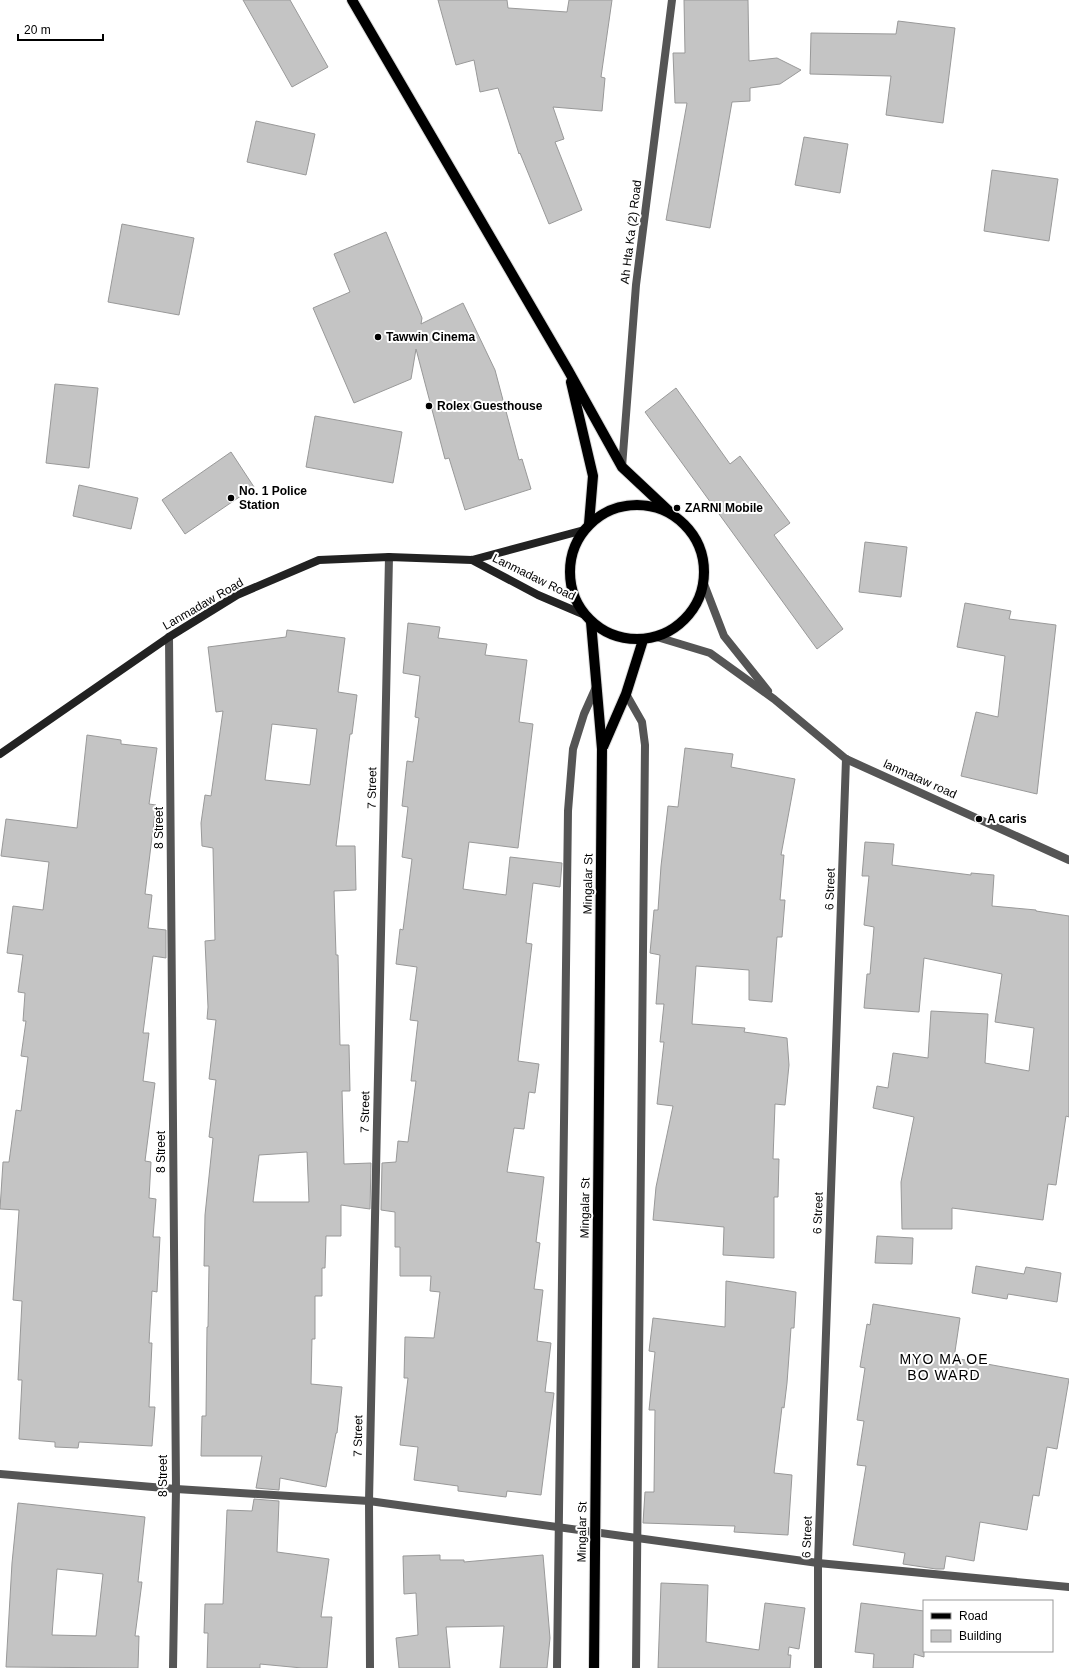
<svg xmlns="http://www.w3.org/2000/svg" width="1069" height="1668" viewBox="0 0 1069 1668" font-family="Helvetica,sans-serif">
  <style>
    .building { fill: #c4c4c4; stroke: #999; fill-rule: evenodd }
    .lines { fill: none; stroke-linecap: round; stroke-linejoin: round }
    .primary-casing { stroke: #dbdbdb; stroke-width: 12 }
    .street { stroke: #555; stroke-width: 8 }
    .secondary { stroke: #222; stroke-width: 8 }
    .primary { stroke: #000; stroke-width: 10 }
    .primary-bridge-casing { stroke: #dbdbdb; stroke-width: 12; stroke-linecap: butt }
    .primary-bridge { stroke: #000; stroke-width: 10 }
    .poi-dot { fill: #000; stroke: #fff; stroke-width: 1.5 }
    .labels { text-anchor: middle; stroke-width: 4; stroke-linejoin: round; paint-order: stroke }
    .street-label { font-size: 12px; fill: #000; stroke: #fff }
    .poi-label { font-size: 12px; font-weight: bold; fill: #000; stroke: #fff; text-anchor: start }
    .quarter-label { font-size: 14px; letter-spacing: 1px; fill: #000; stroke: #fff }
  </style>
  <rect width="100%" height="100%" fill="#fff"/>
  <!-- building -->
  <g class="building">
    <path d="M 243,0 L 290,0 L 328,67 L 292,87 Z"/>
    <path d="M 438,0 L 507,0 L 508,8 L 567,12 L 569,0 L 612,0 L 601,77 L 605,78 L 602,111 L 553,107 L 564,139 L 555,142 L 582,210 L 549,224 L 520,153 L 519,154 L 498,88 L 480,92 L 474,60 L 456,65 Z"/>
    <path d="M 684,0 L 748,0 L 749,61 L 777,58 L 801,70 L 780,84 L 750,88 L 750,101 L 732,102 L 710,228 L 666,220 L 687,103 L 675,103 L 673,53 L 685,53 Z"/>
    <path d="M 898,21 L 955,28 L 943,123 L 886,115 L 891,76 L 810,74 L 811,33 L 896,34 Z"/>
    <path d="M 256,121 L 315,134 L 306,175 L 247,162 Z"/>
    <path d="M 804,137 L 848,144 L 840,193 L 795,185 Z"/>
    <path d="M 992,170 L 1058,179 L 1049,241 L 984,231 Z"/>
    <path d="M 122,224 L 194,238 L 179,315 L 108,302 Z"/>
    <path d="M 386,232 L 422,318 L 421,324 L 463,303 L 495,370 L 519,460 L 522,459 L 531,489 L 465,510 L 449,458 L 445,459 L 416,349 L 411,379 L 354,403 L 313,308 L 350,292 L 334,254 Z"/>
    <path d="M 55,384 L 98,388 L 89,468 L 46,463 Z"/>
    <path d="M 676,388 L 730,464 L 740,456 L 790,523 L 774,535 L 843,629 L 817,649 L 645,412 Z"/>
    <path d="M 315,416 L 402,432 L 393,483 L 306,467 Z"/>
    <path d="M 231,452 L 254,487 L 185,534 L 162,500 Z"/>
    <path d="M 79,485 L 138,498 L 131,529 L 73,516 Z"/>
    <path d="M 865,542 L 907,547 L 901,597 L 859,592 Z"/>
    <path d="M 965,603 L 1011,611 L 1009,619 L 1056,625 L 1037,794 L 961,776 L 976,712 L 998,717 L 1005,656 L 957,647 Z"/>
    <path d="M 408,623 L 440,627 L 438,638 L 487,644 L 485,655 L 527,660 L 519,722 L 533,724 L 518,848 L 469,842 L 463,889 L 506,895 L 510,857 L 562,863 L 560,887 L 533,883 L 526,943 L 532,944 L 518,1061 L 539,1064 L 535,1093 L 529,1092 L 524,1129 L 514,1128 L 507,1172 L 544,1177 L 536,1242 L 540,1243 L 534,1289 L 543,1290 L 537,1341 L 551,1343 L 545,1392 L 554,1393 L 541,1495 L 507,1491 L 506,1497 L 458,1491 L 458,1486 L 414,1480 L 418,1447 L 400,1445 L 408,1378 L 404,1378 L 405,1337 L 434,1338 L 440,1292 L 430,1291 L 431,1276 L 400,1276 L 400,1247 L 395,1247 L 395,1212 L 381,1210 L 382,1163 L 396,1162 L 398,1141 L 408,1142 L 416,1081 L 411,1081 L 418,1021 L 410,1020 L 417,967 L 396,964 L 400,929 L 403,930 L 412,859 L 402,857 L 408,807 L 402,806 L 407,761 L 413,762 L 419,718 L 415,717 L 420,676 L 403,673 Z"/>
    <path d="M 287,630 L 345,638 L 338,692 L 357,695 L 352,734 L 350,734 L 336,846 L 355,846 L 356,890 L 334,891 L 336,955 L 338,955 L 340,1045 L 349,1045 L 350,1091 L 342,1091 L 344,1164 L 371,1163 L 370,1209 L 341,1205 L 341,1236 L 326,1236 L 325,1268 L 322,1268 L 322,1296 L 315,1296 L 315,1339 L 312,1339 L 311,1384 L 342,1387 L 337,1433 L 336,1433 L 326,1487 L 280,1478 L 279,1490 L 256,1488 L 262,1456 L 201,1456 L 202,1416 L 206,1416 L 207,1327 L 208,1327 L 209,1266 L 204,1266 L 205,1215 L 213,1138 L 209,1137 L 216,1080 L 209,1079 L 216,1020 L 207,1019 L 208,1007 L 205,941 L 215,940 L 213,848 L 202,846 L 201,823 L 205,795 L 211,796 L 223,711 L 216,712 L 208,647 L 286,637 ZM 272,724 L 317,729 L 310,785 L 265,780 ZM 307,1152 L 309,1202 L 253,1202 L 259,1155 Z"/>
    <path d="M 87,735 L 121,740 L 121,744 L 157,748 L 149,804 L 156,805 L 145,894 L 152,895 L 148,928 L 166,930 L 166,958 L 153,956 L 143,1033 L 149,1033 L 143,1081 L 155,1083 L 145,1161 L 151,1162 L 149,1198 L 156,1199 L 153,1237 L 160,1237 L 157,1292 L 152,1291 L 149,1343 L 152,1343 L 149,1407 L 155,1407 L 152,1446 L 79,1442 L 78,1448 L 55,1447 L 55,1442 L 19,1439 L 22,1380 L 18,1380 L 22,1301 L 13,1300 L 19,1210 L 0,1209 L 3,1162 L 9,1162 L 16,1110 L 21,1111 L 28,1057 L 21,1056 L 26,1021 L 23,1021 L 25,993 L 18,992 L 23,955 L 7,953 L 13,906 L 43,910 L 49,862 L 1,856 L 6,819 L 77,828 Z"/>
    <path d="M 685,748 L 733,754 L 731,767 L 795,779 L 781,855 L 784,855 L 780,900 L 785,900 L 782,937 L 777,937 L 772,1002 L 749,1000 L 749,970 L 696,966 L 692,1024 L 745,1028 L 744,1032 L 787,1038 L 789,1065 L 785,1105 L 775,1104 L 773,1159 L 779,1159 L 778,1197 L 774,1197 L 774,1258 L 723,1255 L 724,1227 L 653,1220 L 656,1187 L 673,1106 L 657,1104 L 664,1042 L 660,1042 L 664,1004 L 656,1004 L 660,955 L 650,953 L 654,910 L 658,910 L 661,866 L 668,806 L 678,807 Z"/>
    <path d="M 865,842 L 894,844 L 892,865 L 971,875 L 971,873 L 994,875 L 992,906 L 1036,910 L 1036,911 L 1069,916 L 1069,1117 L 1066,1116 L 1056,1185 L 1048,1184 L 1043,1220 L 952,1208 L 952,1229 L 902,1229 L 901,1182 L 914,1117 L 873,1108 L 877,1086 L 888,1088 L 893,1053 L 928,1058 L 931,1011 L 988,1014 L 985,1063 L 1029,1071 L 1034,1028 L 995,1022 L 1002,974 L 924,958 L 919,1012 L 864,1008 L 867,974 L 870,974 L 874,927 L 864,925 L 869,876 L 862,876 Z"/>
    <path d="M 877,1236 L 913,1238 L 912,1264 L 875,1263 Z"/>
    <path d="M 976,1266 L 1024,1274 L 1026,1267 L 1061,1273 L 1057,1302 L 1008,1294 L 1007,1299 L 972,1293 Z"/>
    <path d="M 726,1281 L 796,1292 L 794,1328 L 791,1328 L 787,1383 L 784,1408 L 782,1407 L 774,1473 L 792,1475 L 788,1535 L 734,1532 L 735,1526 L 643,1523 L 645,1492 L 654,1492 L 655,1410 L 649,1410 L 655,1352 L 649,1351 L 653,1318 L 725,1327 Z"/>
    <path d="M 873,1304 L 960,1318 L 954,1358 L 1069,1379 L 1057,1449 L 1047,1447 L 1039,1496 L 1033,1495 L 1027,1530 L 980,1522 L 974,1561 L 946,1556 L 944,1569 L 936,1569 L 903,1564 L 905,1553 L 853,1545 L 866,1466 L 857,1465 L 864,1421 L 857,1420 L 865,1368 L 860,1367 L 867,1324 L 870,1325 Z"/>
    <path d="M 254,1499 L 279,1501 L 277,1552 L 329,1559 L 321,1617 L 332,1617 L 327,1668 L 302,1668 L 260,1664 L 260,1668 L 207,1668 L 208,1633 L 204,1633 L 205,1604 L 223,1604 L 227,1510 L 252,1511 Z"/>
    <path d="M 18,1503 L 145,1517 L 138,1582 L 142,1582 L 135,1636 L 139,1636 L 138,1668 L 6,1667 L 12,1563 ZM 57,1569 L 103,1574 L 96,1636 L 52,1635 Z"/>
    <path d="M 440,1555 L 440,1560 L 464,1560 L 464,1562 L 543,1555 L 550,1638 L 547,1668 L 500,1668 L 504,1626 L 446,1627 L 450,1668 L 399,1668 L 396,1638 L 418,1635 L 416,1593 L 404,1594 L 403,1556 Z"/>
    <path d="M 661,1583 L 708,1585 L 706,1642 L 759,1650 L 765,1603 L 805,1608 L 799,1649 L 789,1647 L 788,1655 L 791,1655 L 790,1668 L 658,1668 Z"/>
    <path d="M 861,1603 L 924,1611 L 924,1657 L 914,1654 L 913,1668 L 873,1668 L 874,1654 L 855,1652 Z"/>
  </g>
  <g class="lines">
    <!-- primary casing -->
    <g class="primary-casing">
      <g id="primary">
        <path d="M 352,0 L 568,370 L 622,467 L 671,513"/>
        <path d="M 571,382 L 593,476 L 589,524"/>
        <circle cx="637" cy="572" r="67"/>
        <path d="M 591,622 L 602,749"/>
        <path d="M 603,747 L 626,694 L 643,640"/>
      </g>
    </g>
    <!-- street -->
    <g class="street">
      <path d="M 622,467 L 636,285 L 672,0"/>
      <path d="M 704,584 L 724,636 L 768,691"/>
      <path d="M 169,637 L 176,1489 L 173,1668"/>
      <path d="M 657,637 L 710,653 L 774,699 L 846,759 L 1069,860"/>
      <path d="M 626,694 L 642,722 L 645,745 L 636,1668"/>
      <path d="M 0,1474 L 176,1489 L 369,1501 L 818,1563 L 1069,1587"/>
      <path d="M 370,1668 L 369,1501 L 389,557"/>
      <path d="M 557,1668 L 568,811 L 573,749 L 584,714 L 597,685"/>
      <path d="M 818,1668 L 818,1563 L 846,759"/>
    </g>
    <!-- secondary -->
    <g class="secondary">
      <path d="M 472,560 L 538,595 L 585,615"/>
      <path d="M 0,754 L 169,637 L 237,595 L 319,560 L 389,557 L 472,560 L 584,530"/>
    </g>
    <!-- primary -->
    <use href="#primary" class="primary"/>
    <!-- primary-bridge casing -->
    <g class="primary-bridge-casing">
      <path id="primary-bridge" d="M 594,1668 L 602,749"/>
    </g>
    <!-- primary-bridge -->
    <use href="#primary-bridge" class="primary-bridge"/>
  </g>
  <!-- markers -->
  <g class="poi-dot">
    <circle cx="378" cy="337" r="4"/>
    <circle cx="429" cy="406" r="4"/>
    <circle cx="231" cy="498" r="4"/>
    <circle cx="677" cy="508" r="4"/>
    <circle cx="979" cy="819" r="4"/>
  </g>
  <g class="labels">
    <!-- street labels -->
    <g class="street-label">
      <text transform="translate(631 232) rotate(-83)" y="4">Ah Hta Ka (2) Road</text>
      <text transform="translate(534 577) rotate(26)" y="4">Lanmadaw Road</text>
      <text transform="translate(203 604) rotate(-30)" y="4">Lanmadaw Road</text>
      <text transform="translate(920 779) rotate(24)" y="4">lanmataw road</text>
      <text transform="translate(372 788) rotate(-89)" y="4">7 Street</text>
      <text transform="translate(159 828) rotate(-90)" y="4">8 Street</text>
      <text transform="translate(588 884) rotate(-89)" y="4">Mingalar St</text>
      <text transform="translate(830 889) rotate(-88)" y="4">6 Street</text>
      <text transform="translate(365 1112) rotate(-89)" y="4">7 Street</text>
      <text transform="translate(161 1152) rotate(-90)" y="4">8 Street</text>
      <text transform="translate(585 1208) rotate(-89)" y="4">Mingalar St</text>
      <text transform="translate(818 1213) rotate(-88)" y="4">6 Street</text>
      <text transform="translate(358 1436) rotate(-89)" y="4">7 Street</text>
      <text transform="translate(163 1476) rotate(-90)" y="4">8 Street</text>
      <text transform="translate(582 1532) rotate(-89)" y="4">Mingalar St</text>
      <text transform="translate(807 1537) rotate(-88)" y="4">6 Street</text>
    </g>
    <!-- poi labels -->
    <g class="poi-label">
      <text x="386" y="341">Tawwin Cinema</text>
      <text x="437" y="410">Rolex Guesthouse</text>
      <text x="239" y="495">No. 1 Police<tspan x="239" dy="14">Station</tspan></text>
      <text x="685" y="512">ZARNI Mobile</text>
      <text x="987" y="823">A caris</text>
    </g>
    <!-- quarter labels -->
    <g class="quarter-label">
      <text x="944" y="1364">MYO MA OE<tspan x="944" dy="16">BO WARD</tspan></text>
    </g>
  </g>
  <!-- legend -->
  <rect x="923" y="1600" width="130" height="52" fill="#ffffff" stroke="#999999"/>
  <rect x="931" y="1613" width="20" height="6" fill="#000000" stroke="#999999"/>
  <text x="959" y="1620" font-size="12" fill="#000000">Road</text>
  <rect x="931" y="1630" width="20" height="12" fill="#c4c4c4" stroke="#999999"/>
  <text x="959" y="1640" font-size="12" fill="#000000">Building</text>
  <!-- scale -->
  <path d="M18 34v6h85v-6" fill="none" stroke="#000000" stroke-width="2"/>
  <text x="24" y="34" font-size="12" fill="#000000" stroke="#ffffff" stroke-width="3" paint-order="stroke">20 m</text>
</svg>
